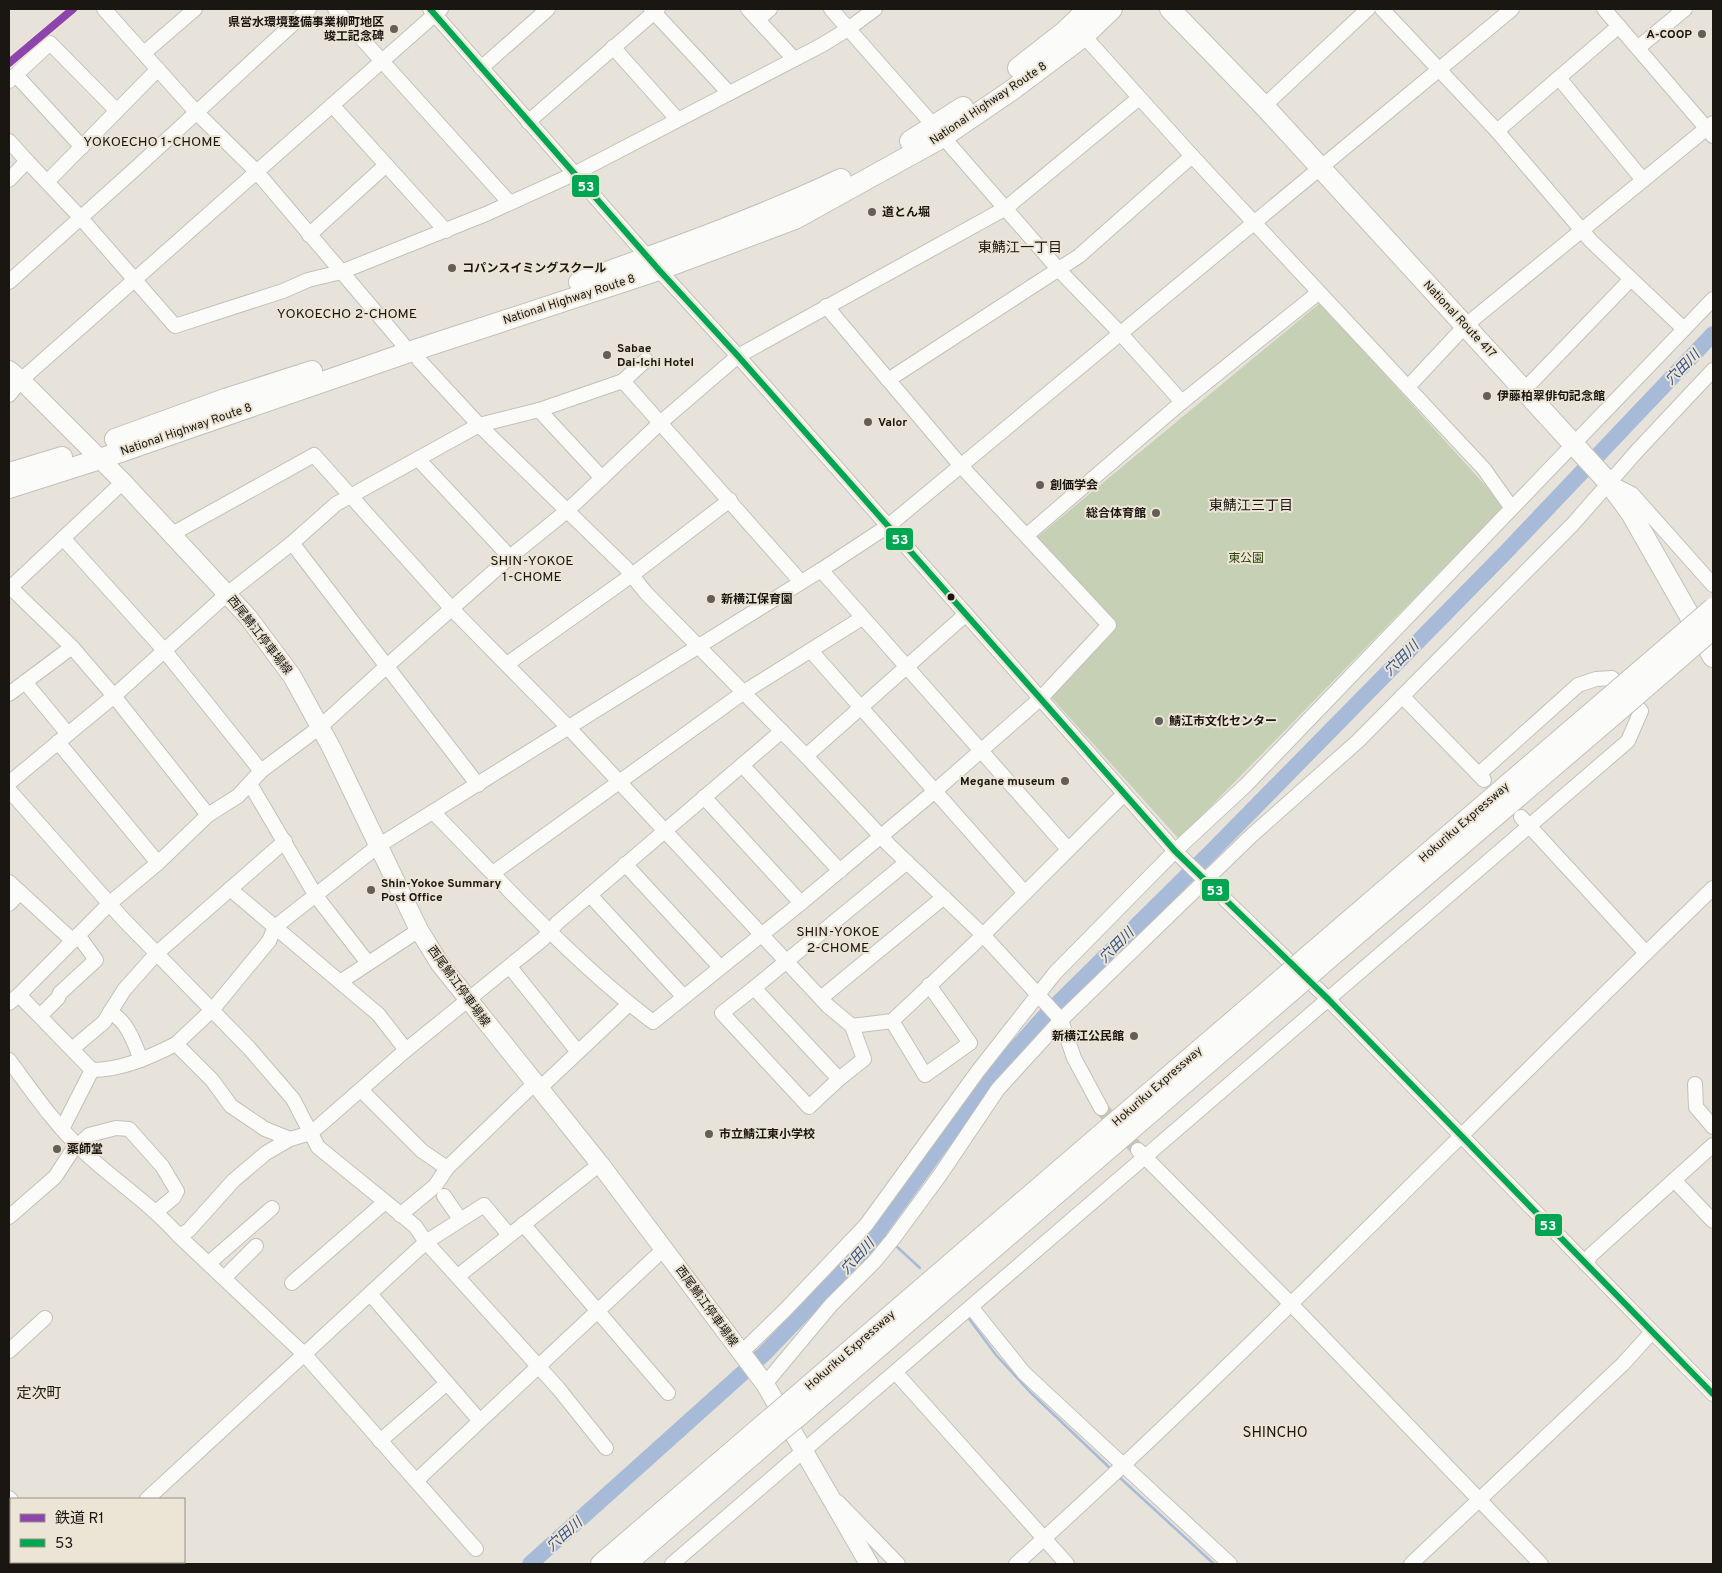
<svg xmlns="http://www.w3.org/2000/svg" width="1722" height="1573" viewBox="0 0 1722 1573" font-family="Overpass,'Noto Sans JP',sans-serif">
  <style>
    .green { fill: #c6d0b4 }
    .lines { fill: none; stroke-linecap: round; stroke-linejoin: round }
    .stream { stroke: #a7bad8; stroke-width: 2.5 }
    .river { stroke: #a7bad8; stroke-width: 16 }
    .minor-tunnel { stroke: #c8c4bc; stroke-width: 14; stroke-dasharray: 14 7; stroke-linecap: butt }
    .minor-casing { stroke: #c3c0b9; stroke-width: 16 }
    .major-casing { stroke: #c3c0b9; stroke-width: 20 }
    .highway-casing { stroke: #c3c0b9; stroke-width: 22 }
    .minor { stroke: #fbfbf9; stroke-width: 14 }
    .major { stroke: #fbfbf9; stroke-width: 18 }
    .highway { stroke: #fbfbf9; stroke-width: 20 }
    .highway-bridge-casing { stroke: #c3c0b9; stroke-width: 22; stroke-linecap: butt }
    .highway-bridge { stroke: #fbfbf9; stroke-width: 20 }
    .bus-1-casing { stroke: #ece4d5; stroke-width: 10 }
    .bus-1 { stroke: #00a651; stroke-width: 6 }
    .rail-1-casing { stroke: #ece4d5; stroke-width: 11 }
    .rail-1 { stroke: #8e44ad; stroke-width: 8 }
    .poi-dot { fill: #625e58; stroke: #ece4d5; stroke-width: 2 }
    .bus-dot { fill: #1a1712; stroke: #ece4d5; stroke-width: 2 }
    .labels { text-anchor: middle; stroke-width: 4; stroke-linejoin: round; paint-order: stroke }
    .poi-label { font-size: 12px; font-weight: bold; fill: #1a1712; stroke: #ece4d5; text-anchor: start }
    .street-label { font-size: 12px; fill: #1a1712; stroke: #ece4d5 }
    .park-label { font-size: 12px; fill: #2e440b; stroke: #ece4d5 }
    .neighbourhood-label { font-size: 14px; fill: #1a1712; stroke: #ece4d5 }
    .water-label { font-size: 14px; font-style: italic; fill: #2c508b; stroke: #ece4d5 }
    .quarter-label { font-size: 15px; fill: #1a1712; stroke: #ece4d5 }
    .line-badge { stroke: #ece4d5; stroke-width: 2 }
    .badge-label { font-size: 14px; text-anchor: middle; font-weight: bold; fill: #fff }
  </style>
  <rect width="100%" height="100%" fill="#e7e3da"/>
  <!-- green -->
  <path class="green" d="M 1320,303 L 1504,506 L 1179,839 L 1050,696 L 1112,627 L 1035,539 Z"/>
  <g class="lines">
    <!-- stream -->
    <g class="stream">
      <path d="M 880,1231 L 887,1238"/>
      <path d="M 895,1245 L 920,1268"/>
      <path d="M 967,1316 L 996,1355 L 1030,1392 L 1112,1470"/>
      <path d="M 1118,1476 L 1214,1564"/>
    </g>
    <!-- river -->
    <path class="river" d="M 530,1564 L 765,1353 L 868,1246 L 987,1081 L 1044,1017 L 1214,849 L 1506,552 L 1713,334"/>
    <!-- minor-tunnel -->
    <path class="minor-tunnel" d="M 1101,1108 L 1138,1150"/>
    <!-- minor casing -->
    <g class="minor-casing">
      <g id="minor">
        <path d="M 104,9 L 196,112 L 256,171 L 402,343"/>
        <path d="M 335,9 L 509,202"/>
        <path d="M 430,9 L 659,270 L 738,356 L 1175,851 L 1329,1000 L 1713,1394"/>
        <path d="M 651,9 L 729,93"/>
        <path d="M 748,9 L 794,59"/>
        <path d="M 831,9 L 934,126"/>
        <path d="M 1382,9 L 1497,131 L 1591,241 L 1684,329"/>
        <path d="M 1604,9 L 1713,136"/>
        <path d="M 758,19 L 770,9"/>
        <path d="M 1084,36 L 1192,156 L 1484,469 L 1511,507"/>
        <path d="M 613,47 L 677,119"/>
        <path d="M 1639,47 L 1685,9"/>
        <path d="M 144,53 L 195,9"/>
        <path d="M 481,68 L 548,9"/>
        <path d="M 16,75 L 82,147"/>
        <path d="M 1559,78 L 1643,180"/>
        <path d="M 9,81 L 50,43 L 117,111"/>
        <path d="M 332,105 L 446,231"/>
        <path d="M 1264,106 L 1368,9"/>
        <path d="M 528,122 L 658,9"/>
        <path d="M 1497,131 L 1619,26"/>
        <path d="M 943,137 L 1059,270 L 1121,334 L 1182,402"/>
        <path d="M 9,141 L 27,161"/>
        <path d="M 9,180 L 27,161 L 80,217 L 175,326 L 283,291 L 308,280 L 341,272 L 486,214 L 574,174 L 822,45 L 848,29 L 875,9"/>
        <path d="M 47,182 L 158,69"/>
        <path d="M 309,235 L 386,165"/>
        <path d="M 9,282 L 135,169 L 309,9"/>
        <path d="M 415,350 L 419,360 L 479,425 L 626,568 L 646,593 L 806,756 L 889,845 L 983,935 L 1041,998 L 1061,1020 L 1074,1058 L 1101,1108"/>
        <path d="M 888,380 L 1079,256 L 1192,156"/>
        <path d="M 623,381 L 646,360"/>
        <path d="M 1408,387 L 1466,325 L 1713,123"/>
        <path d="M 1525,389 L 1631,279"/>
        <path d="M 9,395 L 21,380 L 441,9"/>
        <path d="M 539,410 L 602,478"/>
        <path d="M 419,460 L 510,557"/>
        <path d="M 1612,484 L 1632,494 L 1713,585"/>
        <path d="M 172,534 L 314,455 L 452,609 L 569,728 L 828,1006 L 852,1026 L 892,1021 L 977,941 L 1124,794"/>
        <path d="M 1027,535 L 1182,402 L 1318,293"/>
        <path d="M 63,538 L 164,650 L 261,771"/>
        <path d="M 292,543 L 478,785"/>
        <path d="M 821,570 L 1068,849"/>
        <path d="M 9,586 L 72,647 L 114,696 L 208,815"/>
        <path d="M 9,589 L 123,482"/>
        <path d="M 811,651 L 1025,893"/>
        <path d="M 507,664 L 632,575 L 730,500"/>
        <path d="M 25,682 L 68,734"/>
        <path d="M 9,694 L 72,647"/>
        <path d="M 1402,696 L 1484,780"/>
        <path d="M 58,742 L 158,863"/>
        <path d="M 806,756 L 965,615"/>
        <path d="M 742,765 L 840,871"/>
        <path d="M 9,783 L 114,696 L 227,594 L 292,543 L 336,504 L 479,425 L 539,410 L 623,381 L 801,582"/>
        <path d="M 250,784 L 316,896 L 368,963"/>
        <path d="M 9,790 L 123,919 L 249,1048 L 293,1099 L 318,1147 L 415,1226 L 426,1242 L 558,1388 L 606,1448"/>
        <path d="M 704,797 L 801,903"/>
        <path d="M 433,812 C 504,884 572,961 653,1022 L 801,903 L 935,791 L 1041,698 L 1109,625 L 961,466 L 826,306"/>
        <path d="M 1521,817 L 1646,953"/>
        <path d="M 625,864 L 720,967"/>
        <path d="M 493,873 L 744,692 L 862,618"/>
        <path d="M 9,882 L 73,941"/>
        <path d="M 230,889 L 378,1014 L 406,1050"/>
        <path d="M 590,895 L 683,996"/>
        <path d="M 9,904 L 20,892"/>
        <path d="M 510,967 L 578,1052"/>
        <path d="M 340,982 L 419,930"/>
        <path d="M 754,988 L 722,1013 L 809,1107 L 839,1079"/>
        <path d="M 19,995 L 92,1070 C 122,1070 150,1057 176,1044 L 212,1080 L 231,1106 L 265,1129 L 290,1139"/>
        <path d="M 821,998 L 944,897"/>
        <path d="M 9,1003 L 19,995 L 110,903 L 158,863 L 208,815 L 238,796 L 261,771 L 320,727 L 388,665 L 510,557 L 568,510 L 660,423 L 738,356 L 1006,208 L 1139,98"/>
        <path d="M 110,1012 C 128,1022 134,1042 141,1060"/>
        <path d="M 40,1016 L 58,998 L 60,993 L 96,960 L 78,935"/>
        <path d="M 892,1021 L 925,1075 L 970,1043 L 929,985"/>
        <path d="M 852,1026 L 864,1059 L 839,1079 L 754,988 L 907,862"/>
        <path d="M 176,1044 L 213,1009 L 269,941 L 275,927 L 378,846 L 821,570 L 888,526 L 1512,9"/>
        <path d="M 72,1049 L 104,1022 L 124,990 L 156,954 L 285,841"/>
        <path d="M 9,1060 C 32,1091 55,1125 84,1152 C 115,1181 151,1204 179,1236 L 305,1355 L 476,1549"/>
        <path d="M 1695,1084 L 1696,1107 L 1713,1127"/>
        <path d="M 540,1088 L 629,1004"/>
        <path d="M 361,1090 L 422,1151 L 447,1168 L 535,1083"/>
        <path d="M 62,1129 L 92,1070"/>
        <path d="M 1138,1150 L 1291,1304 L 1541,1564"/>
        <path d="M 1674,1180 L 1713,1221"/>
        <path d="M 444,1196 L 460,1219"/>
        <path d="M 400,1215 L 435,1186 L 447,1168"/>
        <path d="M 9,1217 L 55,1177 L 72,1151 L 89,1135 L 116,1128 L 129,1129 L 162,1166 L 177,1191 L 174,1197 L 156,1212"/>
        <path d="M 523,1224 L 668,1393"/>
        <path d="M 179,1236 L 189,1230 L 234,1180 L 266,1153 L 290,1139 L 311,1133 L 406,1050 L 543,939 L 557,923 L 782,731"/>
        <path d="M 209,1263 L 272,1208"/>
        <path d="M 1586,1264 L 1591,1255 L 1713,1145"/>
        <path d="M 458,1276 L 600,1164"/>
        <path d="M 225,1277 L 256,1246"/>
        <path d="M 292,1283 L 385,1202"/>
        <path d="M 371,1295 L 480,1421 L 665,1248"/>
        <path d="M 971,1307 L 1024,1373 L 1230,1564"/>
        <path d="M 9,1351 L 45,1318"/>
        <path d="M 742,1352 L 786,1309 L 866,1225 L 978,1071 L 1055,973 L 1175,851 L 1246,785 L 1713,299"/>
        <path d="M 896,1373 L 1067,1564"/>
        <path d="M 765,1384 L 831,1305 L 874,1262 L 893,1239 L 940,1175 L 998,1089 L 1061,1020 L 1251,836 L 1358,741 L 1573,524 L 1637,451 L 1713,370"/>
        <path d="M 380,1441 L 447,1383"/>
        <path d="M 416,1481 L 480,1421"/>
        <path d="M 9,1498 L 11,1500"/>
        <path d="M 147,1499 L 426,1242 L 484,1205 L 509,1235"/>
        <path d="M 838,1502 L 898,1564"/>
        <path d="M 76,1564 L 79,1562"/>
        <path d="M 672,1564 L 1628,741 L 1641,711 L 1612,678 L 1596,679 L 1578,685 L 1479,774"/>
        <path d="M 1016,1564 C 1256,1347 1480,1113 1713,888"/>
        <path d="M 1411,1564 L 1623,1364 L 1652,1332"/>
      </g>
    </g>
    <!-- major casing -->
    <g class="major-casing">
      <path id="major" d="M 9,370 L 21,380 L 123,482 L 214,580 L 248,617 L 292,676 L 331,747 L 419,930 L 440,964 L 600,1164 L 765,1384 L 869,1564"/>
    </g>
    <!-- highway casing -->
    <g class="highway-casing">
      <g id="highway">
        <path d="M 1170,9 L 1264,106 L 1609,483 L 1631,513 L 1713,657"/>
        <path d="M 1018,68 L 1064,32 L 1088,9"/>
        <path d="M 910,141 L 963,107"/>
        <path d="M 579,282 C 668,250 756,219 841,179"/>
        <path d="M 115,439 L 225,399 L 312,371"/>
        <path d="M 9,473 L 62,457"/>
        <path d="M 9,488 L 100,459 L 415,350 L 659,270 L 795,219 L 943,137 L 1012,90 L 1084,36 L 1112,9"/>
        <path d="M 1309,955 L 1606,700"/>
        <path d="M 1320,966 L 1616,713"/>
        <path d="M 792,1400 L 1283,978"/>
        <path d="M 800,1415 L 1295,988"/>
        <path d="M 601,1564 L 771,1418"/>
        <path d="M 626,1564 L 778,1433"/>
      </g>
    </g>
    <!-- minor -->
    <use href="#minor" class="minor"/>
    <!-- major -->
    <use href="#major" class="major"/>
    <!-- highway -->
    <use href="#highway" class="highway"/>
    <!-- highway-bridge casing -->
    <g class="highway-bridge-casing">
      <g id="highway-bridge">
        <path d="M 1606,700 L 1713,608"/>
        <path d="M 1616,713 L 1713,629"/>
        <path d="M 1283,978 L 1309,955"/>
        <path d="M 1295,988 L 1320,966"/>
        <path d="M 771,1418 L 792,1400"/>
        <path d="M 778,1433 L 800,1415"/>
      </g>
    </g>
    <!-- highway-bridge -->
    <use href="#highway-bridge" class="highway-bridge"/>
    <!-- bus-1 casing -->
    <g class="bus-1-casing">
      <path id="bus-1" d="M 430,9 L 659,270 L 738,356 L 1175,851 L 1329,1000 L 1713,1394"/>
    </g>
    <!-- bus-1 -->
    <use href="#bus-1" class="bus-1"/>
    <!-- rail-1 casing -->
    <g class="rail-1-casing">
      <path id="rail-1" d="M 9,63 L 73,9"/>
    </g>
    <!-- rail-1 -->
    <use href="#rail-1" class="rail-1"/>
  </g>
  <!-- markers -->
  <g class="poi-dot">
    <circle cx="394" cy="29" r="5"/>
    <circle cx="1702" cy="34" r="5"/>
    <circle cx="872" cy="212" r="5"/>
    <circle cx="452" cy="268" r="5"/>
    <circle cx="607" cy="355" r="5"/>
    <circle cx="1487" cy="396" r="5"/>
    <circle cx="868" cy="422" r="5"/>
    <circle cx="1040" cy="485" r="5"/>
    <circle cx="1156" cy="513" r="5"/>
    <circle cx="711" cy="599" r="5"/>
    <circle cx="1159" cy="721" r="5"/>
    <circle cx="1065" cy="781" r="5"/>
    <circle cx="371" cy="890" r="5"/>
    <circle cx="1134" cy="1036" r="5"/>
    <circle cx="709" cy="1134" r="5"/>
    <circle cx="57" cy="1149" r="5"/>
  </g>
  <circle class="bus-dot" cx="951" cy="597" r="4.5"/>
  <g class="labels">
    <!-- poi labels -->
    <g class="poi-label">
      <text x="384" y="26" text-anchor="end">県営水環境整備事業柳町地区<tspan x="384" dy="14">竣工記念碑</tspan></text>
      <text x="1692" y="38" text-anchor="end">A-COOP</text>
      <text x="882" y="216">道とん堀</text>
      <text x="462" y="272">コパンスイミングスクール</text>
      <text x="617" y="352">Sabae<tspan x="617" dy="14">Dai-Ichi Hotel</tspan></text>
      <text x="1497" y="400">伊藤柏翠俳句記念館</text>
      <text x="878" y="426">Valor</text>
      <text x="1050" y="489">創価学会</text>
      <text x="1146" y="517" text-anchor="end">総合体育館</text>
      <text x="721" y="603">新横江保育園</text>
      <text x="1169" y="725">鯖江市文化センター</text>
      <text x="1055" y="785" text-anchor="end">Megane museum</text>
      <text x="381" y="887">Shin-Yokoe Summary<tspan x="381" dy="14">Post Office</tspan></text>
      <text x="1124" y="1040" text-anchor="end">新横江公民館</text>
      <text x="719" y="1138">市立鯖江東小学校</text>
      <text x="67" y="1153">薬師堂</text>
    </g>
    <!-- street labels -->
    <g class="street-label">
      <text transform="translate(988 103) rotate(-34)" y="4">National Highway Route 8</text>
      <text transform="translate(569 299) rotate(-18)" y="4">National Highway Route 8</text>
      <text transform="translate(1460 319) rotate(47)" y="4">National Route 417</text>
      <text transform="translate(186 429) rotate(-19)" y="4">National Highway Route 8</text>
      <text transform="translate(260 635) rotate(52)" y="4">西尾鯖江停車場線</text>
      <text transform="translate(1464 822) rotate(-41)" y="4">Hokuriku Expressway</text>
      <text transform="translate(459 986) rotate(54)" y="4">西尾鯖江停車場線</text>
      <text transform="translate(1157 1086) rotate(-41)" y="4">Hokuriku Expressway</text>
      <text transform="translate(707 1306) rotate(54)" y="4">西尾鯖江停車場線</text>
      <text transform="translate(850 1350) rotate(-41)" y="4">Hokuriku Expressway</text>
    </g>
    <!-- park labels -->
    <g class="park-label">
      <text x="1246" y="562">東公園</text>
    </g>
    <!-- neighbourhood labels -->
    <g class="neighbourhood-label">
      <text x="152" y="146">YOKOECHO 1-CHOME</text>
      <text x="1020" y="252">東鯖江一丁目</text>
      <text x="347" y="318">YOKOECHO 2-CHOME</text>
      <text x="1251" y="510">東鯖江三丁目</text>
      <text x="532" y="565">SHIN-YOKOE<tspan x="532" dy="16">1-CHOME</tspan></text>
      <text x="838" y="936">SHIN-YOKOE<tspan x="838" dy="16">2-CHOME</tspan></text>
    </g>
    <!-- water labels -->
    <g class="water-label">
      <text transform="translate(1682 367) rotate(-46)" y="5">穴田川</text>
      <text transform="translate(1401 658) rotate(-45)" y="5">穴田川</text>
      <text transform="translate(1116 945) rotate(-45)" y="5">穴田川</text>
      <text transform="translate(857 1256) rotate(-48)" y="5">穴田川</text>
      <text transform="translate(564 1534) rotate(-42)" y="5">穴田川</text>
    </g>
    <!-- quarter labels -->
    <g class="quarter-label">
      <text x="39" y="1398">定次町</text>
      <text x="1275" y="1437">SHINCHO</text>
    </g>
  </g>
  <g class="line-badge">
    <rect x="571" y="174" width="29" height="24" rx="5" fill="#00a651"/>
    <rect x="885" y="527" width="29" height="24" rx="5" fill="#00a651"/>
    <rect x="1201" y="878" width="29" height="24" rx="5" fill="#00a651"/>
    <rect x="1534" y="1213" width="29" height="24" rx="5" fill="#00a651"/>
  </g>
  <g class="badge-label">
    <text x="586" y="191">53</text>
    <text x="900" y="544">53</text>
    <text x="1215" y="895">53</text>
    <text x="1548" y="1230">53</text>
  </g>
  <!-- border -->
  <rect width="1722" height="1573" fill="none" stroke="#1a1712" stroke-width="20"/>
  <!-- legend -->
  <rect x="10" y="1498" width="175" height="65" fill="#ece4d5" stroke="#989287"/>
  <rect x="20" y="1514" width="25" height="8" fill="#8e44ad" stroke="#989287"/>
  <text x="55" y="1523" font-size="15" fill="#1a1712">鉄道 R1</text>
  <rect x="20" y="1539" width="25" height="8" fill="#00a651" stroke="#989287"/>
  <text x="55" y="1548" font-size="15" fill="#1a1712">53</text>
</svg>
